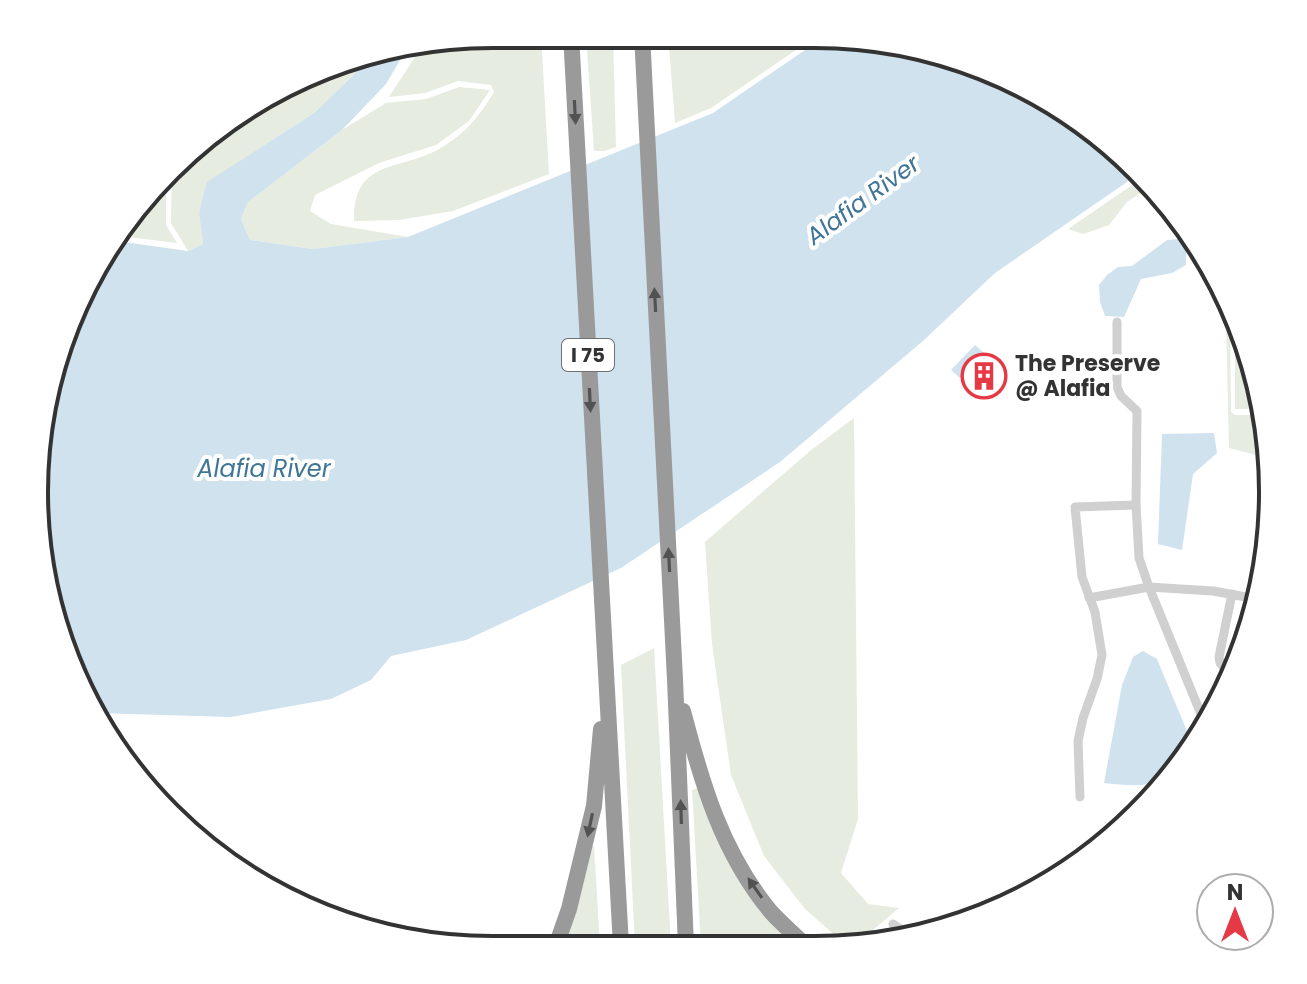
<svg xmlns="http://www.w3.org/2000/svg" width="1307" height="984" viewBox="0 0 1307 984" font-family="Poppins,sans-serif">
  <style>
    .green { fill: #e6ecdf }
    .water { fill: #cfe2ee }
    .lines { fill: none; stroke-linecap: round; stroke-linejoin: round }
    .street { stroke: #d0d0d0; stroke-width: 9 }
    .highway { stroke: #9a9a9a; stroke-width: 16 }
    .oneway { fill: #525252 }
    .labels { text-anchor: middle; stroke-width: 8; stroke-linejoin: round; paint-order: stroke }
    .shield { fill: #fff; stroke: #707070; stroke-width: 2 }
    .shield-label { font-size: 20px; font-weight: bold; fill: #333 }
    .poi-label { font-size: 22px; font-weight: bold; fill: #333; stroke: #fff; text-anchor: start }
    .water-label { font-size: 24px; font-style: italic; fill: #3f7597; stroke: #fff }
    .rim { fill: none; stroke: #333; stroke-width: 4 }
  </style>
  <rect width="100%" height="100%" fill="#fff"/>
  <!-- green -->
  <g class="green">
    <path d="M 492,34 L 541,34 L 549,174 L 453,211 L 399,220 L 354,221 C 353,158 401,171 439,149 C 465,134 479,117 494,92 L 491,85 L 458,81 L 425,93 L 389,97 L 424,43 Z"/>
    <path d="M 586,34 L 613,34 L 616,147 L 604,151 L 594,151 Z"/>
    <path d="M 668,34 L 818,35 L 711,108 L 675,123 Z"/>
    <path d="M 376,49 L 369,60 L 314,113 L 208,182 L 199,213 L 203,244 L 188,251 L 171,223 L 172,166 L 263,96 Z"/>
    <path d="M 459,87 L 490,90 L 469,121 L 436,145 L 379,163 L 315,195 L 310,211 L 331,224 L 408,237 L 313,249 L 250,240 L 241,219 L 248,202 L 342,130 L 386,103 L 426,99 Z"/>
    <path d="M 166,171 L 166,225 L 177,243 L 120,236 Z"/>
    <path d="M 1141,179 L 1149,187 L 1127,202 L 1109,225 L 1083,234 L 1068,229 Z"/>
    <path d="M 1224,305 L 1230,319 L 1231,412 L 1235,415 L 1264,415 L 1264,457 L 1229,448 L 1226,317 Z"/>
    <path d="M 1235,332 L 1264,402 L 1264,409 L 1235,409 Z"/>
    <path d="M 854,418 L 858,819 L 841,873 L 868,904 L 899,908 L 854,946 L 847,946 L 805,909 L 764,856 L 731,775 L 712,644 L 705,542 L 810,451 Z"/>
    <path d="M 654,648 L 671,946 L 635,946 L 621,665 Z"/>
    <path d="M 698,788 L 708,815 L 801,946 L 701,946 L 692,790 Z"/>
    <path d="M 589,846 L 594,846 L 600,946 L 561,946 Z"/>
  </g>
  <!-- water -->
  <g class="water">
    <path d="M 827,35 L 845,35 L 934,50 L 1093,128 L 1137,175 L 995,273 L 924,340 L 780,462 L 621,568 L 466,640 L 391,656 L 371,680 L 331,699 L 231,717 L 95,713 L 58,640 L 35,521 L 43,402 L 81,289 L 116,241 L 188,251 L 203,244 L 199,213 L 207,182 L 314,113 L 369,60 L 376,49 L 409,45 L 386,84 L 342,130 L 248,202 L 241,219 L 250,240 L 313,249 L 408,237 L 713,113 Z"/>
    <path d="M 1179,239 L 1186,245 L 1186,265 L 1172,273 L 1141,279 L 1124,317 L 1105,316 L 1100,302 L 1099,285 L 1107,275 L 1118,267 L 1132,266 L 1167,240 Z"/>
    <path d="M 975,345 L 984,353 L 960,378 L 951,370 Z"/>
    <path d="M 1214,433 L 1217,453 L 1193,474 L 1182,550 L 1158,544 L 1162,434 Z"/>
    <path d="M 1143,651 L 1157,659 L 1194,748 C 1157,785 1158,789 1104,783 L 1122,685 L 1133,657 Z"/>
  </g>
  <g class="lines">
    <!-- street -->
    <g class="street">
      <path d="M 1117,322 L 1117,387 L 1121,396 L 1137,411 L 1136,505 L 1139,558 L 1149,587 L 1205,724"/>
      <path d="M 1089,598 L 1149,587 L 1213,591 L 1257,599"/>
      <path d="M 1227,671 L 1220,663 L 1219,657 L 1232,594"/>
      <path d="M 1080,797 L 1078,741 L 1083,718 L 1097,679 L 1102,655 L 1095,612 L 1082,577 L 1075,507 L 1136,505"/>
      <path d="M 893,924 L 911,936"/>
    </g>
    <!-- highway -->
    <g class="highway">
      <path d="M 571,34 L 621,946"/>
      <path d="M 642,34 L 675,679 L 686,946"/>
      <path d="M 683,711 C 702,784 722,853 771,912 C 782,924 795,935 806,946"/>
      <path d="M 556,946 L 569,909 L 594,806 L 601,729"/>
    </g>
  </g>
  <!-- one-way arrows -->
  <defs><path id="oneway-solid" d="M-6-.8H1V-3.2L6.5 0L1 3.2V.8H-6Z" transform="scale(2)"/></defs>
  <g class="oneway">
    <use href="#oneway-solid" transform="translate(575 112) rotate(87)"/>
    <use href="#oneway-solid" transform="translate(655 300) rotate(-93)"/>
    <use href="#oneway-solid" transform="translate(590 400) rotate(87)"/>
    <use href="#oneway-solid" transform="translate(669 560) rotate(-93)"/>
    <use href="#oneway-solid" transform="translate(681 812) rotate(-92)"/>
    <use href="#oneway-solid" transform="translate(590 825) rotate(102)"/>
    <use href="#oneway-solid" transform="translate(755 888) rotate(-125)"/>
  </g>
  <!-- icons -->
  <defs>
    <g id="building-ring" transform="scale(2.3)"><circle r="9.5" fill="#fff" stroke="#e63946" stroke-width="1.5"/><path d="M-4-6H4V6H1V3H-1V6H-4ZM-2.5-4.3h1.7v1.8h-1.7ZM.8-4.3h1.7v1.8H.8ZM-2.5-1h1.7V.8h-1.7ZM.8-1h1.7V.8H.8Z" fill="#e63946"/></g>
  </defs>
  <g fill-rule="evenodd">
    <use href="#building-ring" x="984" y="376"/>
  </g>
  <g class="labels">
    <!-- shield labels -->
    <rect class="shield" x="562" y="339" width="52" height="32" rx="6"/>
    <g class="shield-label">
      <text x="588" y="362">I 75</text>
    </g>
    <!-- poi labels -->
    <g class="poi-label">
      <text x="1015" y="371">The Preserve<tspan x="1015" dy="25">@ Alafia</tspan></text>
    </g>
    <!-- water labels -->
    <g class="water-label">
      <text transform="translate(863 200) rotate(-36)" y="8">Alafia River</text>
      <text x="264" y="477">Alafia River</text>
    </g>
  </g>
  <!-- crop -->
  <path d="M0 0H1307V984H0ZM492 48H815A444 444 0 0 1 1259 492V492A444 444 0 0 1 815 936H492A444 444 0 0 1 48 492V492A444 444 0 0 1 492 48Z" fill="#fff" fill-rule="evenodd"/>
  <path class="rim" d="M492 48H815A444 444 0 0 1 1259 492V492A444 444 0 0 1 815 936H492A444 444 0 0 1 48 492V492A444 444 0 0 1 492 48Z"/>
  <!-- north arrow -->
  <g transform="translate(1235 912)"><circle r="38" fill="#ffffff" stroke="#adadad" stroke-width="2"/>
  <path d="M0-6L14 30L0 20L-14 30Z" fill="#e63946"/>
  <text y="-12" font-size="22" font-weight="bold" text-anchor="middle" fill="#333333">N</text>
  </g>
</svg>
